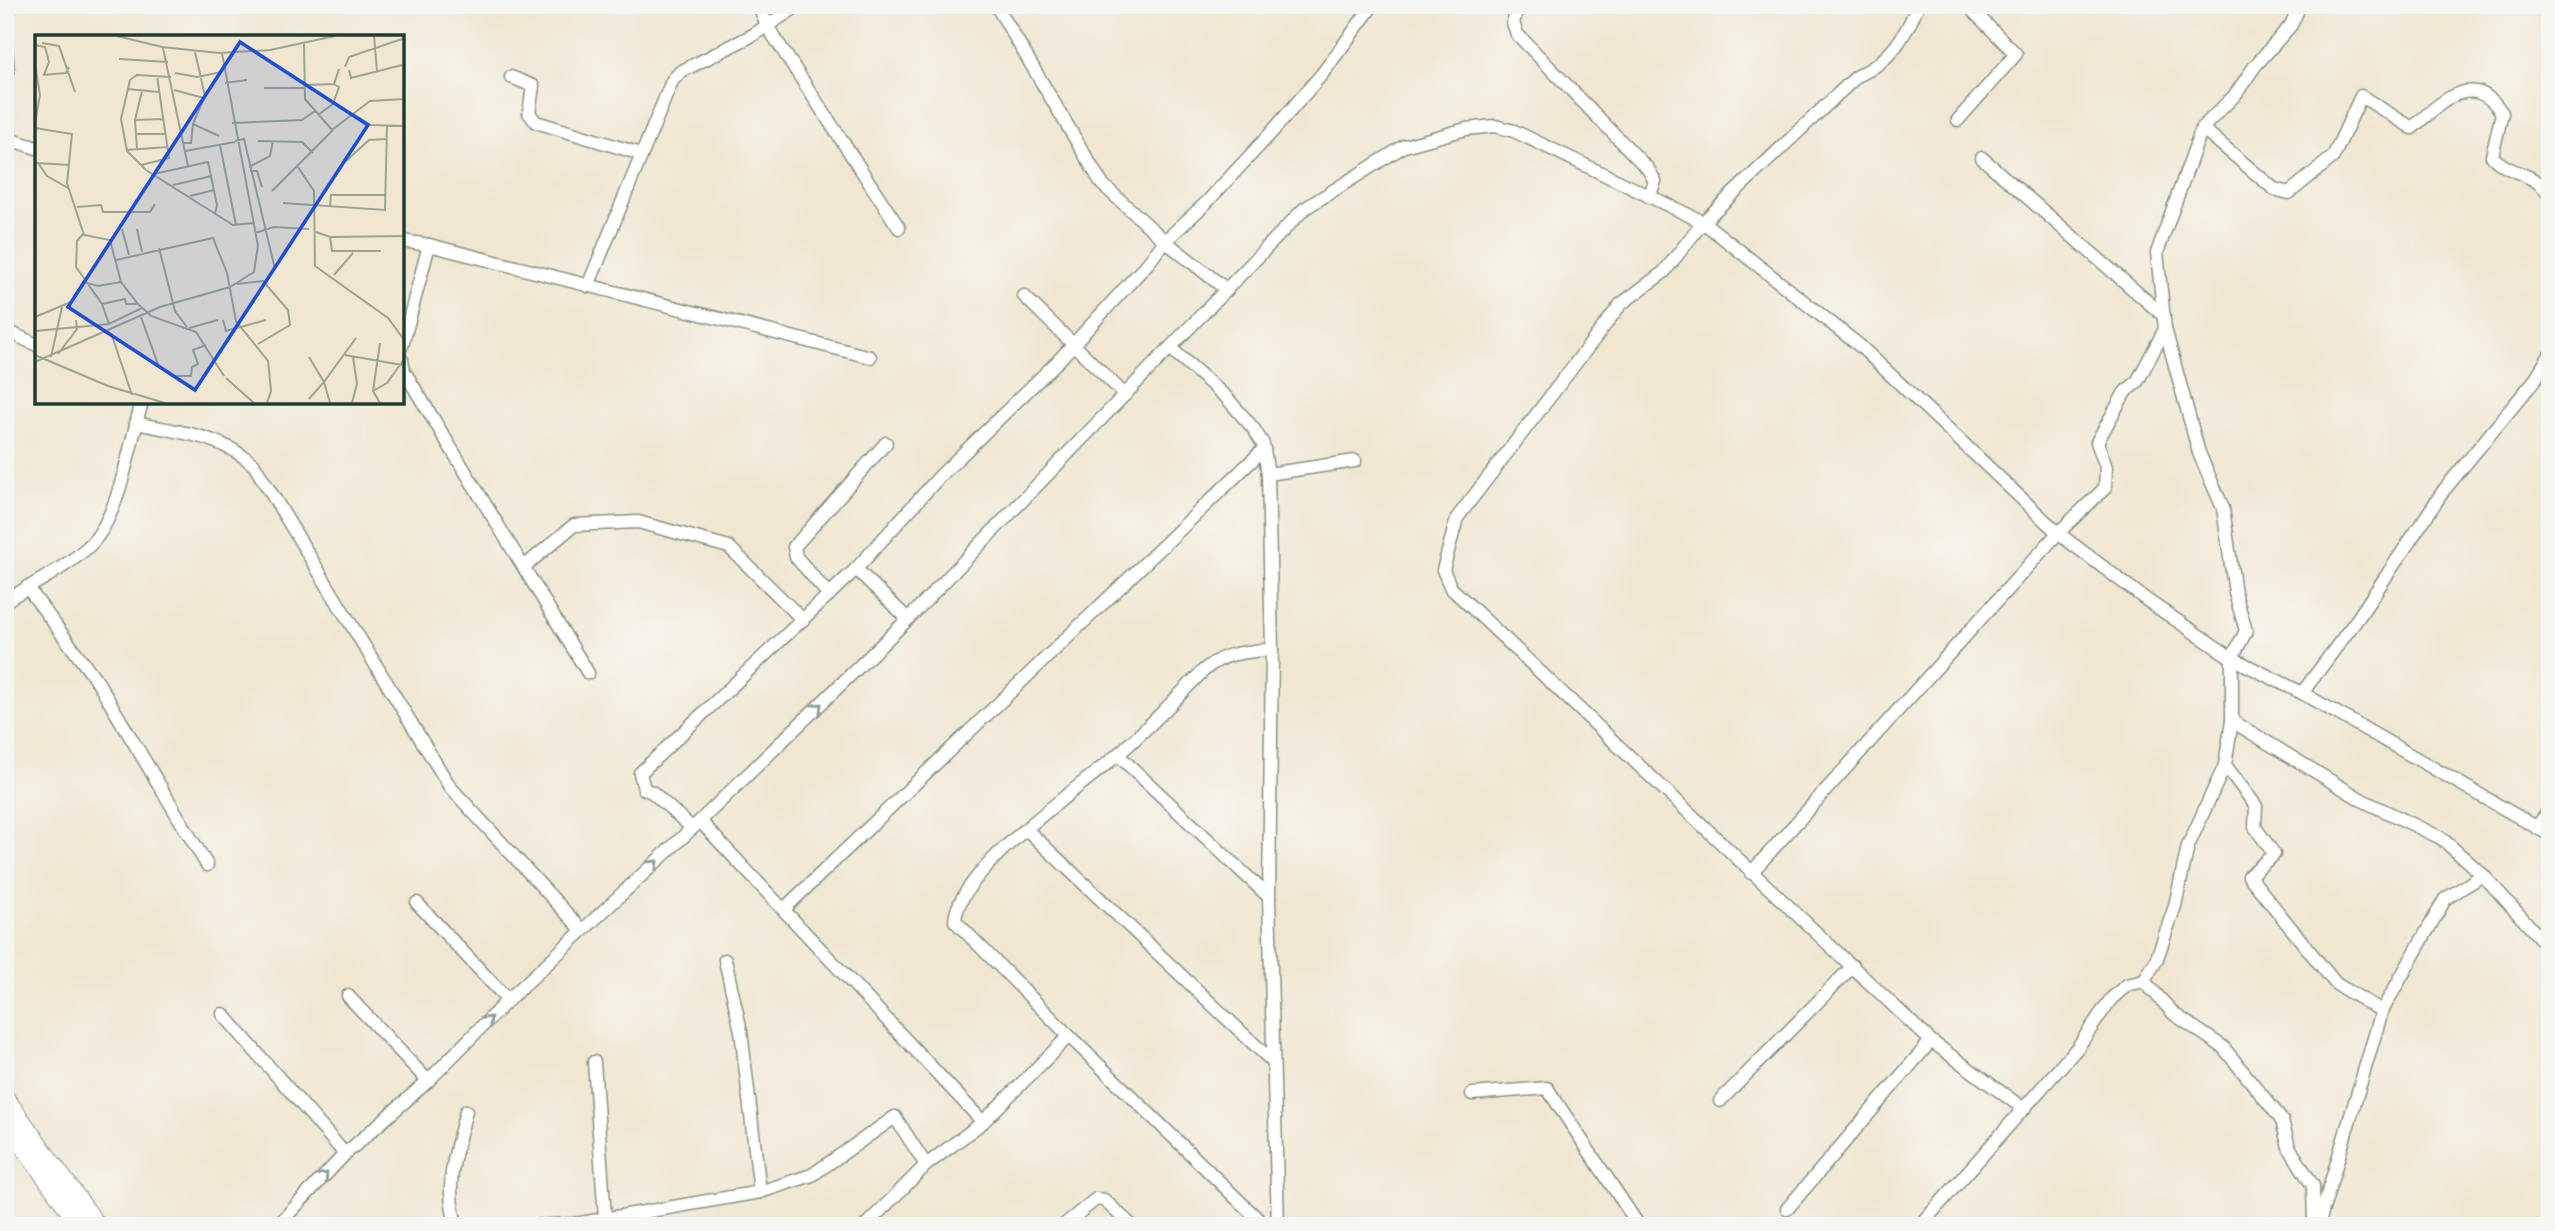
<svg xmlns="http://www.w3.org/2000/svg" width="2555" height="1231" viewBox="0 0 2555 1231" font-family="'Shantell Sans',sans-serif">
  <style>
    .lines { fill: none; stroke-linecap: round; stroke-linejoin: round }
    .minor-casing { stroke: #889282; stroke-width: 15 }
    .highway-casing { stroke: #889282; stroke-width: 20 }
    .minor { stroke: #fff; stroke-width: 12 }
    .highway { stroke: #fff; stroke-width: 18 }
    .oneway { stroke: #8f9e9a }
    .inset-road { fill: none; stroke: #9da392; stroke-width: 2 }
    .view { fill: #1d4ed8; fill-opacity: 0.15; stroke: #1d4ed8; stroke-width: 3.5 }
    .inset-edge { fill: none; stroke: #1f3d34; stroke-width: 3.5 }
  </style>
  <rect width="100%" height="100%" fill="#f6f6f2"/>
  <filter id="ink" filterUnits="userSpaceOnUse"><feTurbulence type="fractalNoise" baseFrequency=".0143" numOctaves="2"/><feDisplacementMap in="SourceGraphic" scale="14" xChannelSelector="R" yChannelSelector="G"/><feConvolveMatrix kernelMatrix="1 2 1 2 8 2 1 2 1" color-interpolation-filters="sRGB"/></filter>
  <filter id="wash" filterUnits="userSpaceOnUse"><feTurbulence type="fractalNoise" baseFrequency=".00686" numOctaves="4" result="noise"/><feDisplacementMap in="SourceGraphic" scale="28" xChannelSelector="R" yChannelSelector="G"/><feGaussianBlur stdDeviation="1.57" result="paint"/><feColorMatrix in="noise" values="0 0 0 0 0 0 0 0 0 0 0 0 0 0 0 0 0 1.4 0 .05"/><feComposite in="paint" operator="in"/></filter>
  <g filter="url(#wash)">
    <rect width="100%" height="100%" fill="#f1e7d1"/>
  </g>
  <g filter="url(#ink)">
    <g class="lines">
      <!-- minor casing -->
      <g class="minor-casing">
        <g id="minor">
          <path d="M 759,5 L 767,26 L 899,228"/>
          <path d="M 996,5 L 1102,184 L 1165,241 L 1227,290"/>
          <path d="M 1518,5 L 1513,23 L 1517,34 L 1648,169 L 1655,181 L 1649,197"/>
          <path d="M 1918,5 C 1905,37 1890,62 1857,76 L 1703,222 L 1664,272 L 1621,304 L 1457,518 L 1443,570 L 1451,588 L 1931,1041 L 2024,1109"/>
          <path d="M 5,40 L 8,70 L 5,79"/>
          <path d="M 511,77 L 533,86 L 529,113 L 536,122 L 641,154"/>
          <path d="M 1958,120 L 2016,54 L 1967,5"/>
          <path d="M 2202,128 L 2274,189 L 2289,193 L 2333,157 L 2361,96 L 2412,128 C 2439,105 2472,67 2502,113 L 2492,156 C 2508,175 2537,172 2550,196"/>
          <path d="M 5,138 L 37,148"/>
          <path d="M 1982,158 L 2164,316"/>
          <path d="M 402,241 L 429,245 L 870,357"/>
          <path d="M 588,286 L 672,81 L 680,72 L 753,35 L 799,5"/>
          <path d="M 1024,296 L 1125,395"/>
          <path d="M 5,330 L 37,345"/>
          <path d="M 402,346 L 429,245"/>
          <path d="M 1170,348 L 1226,397 L 1253,428 L 1263,444 L 1268,474 L 1272,649 L 1269,897 L 1278,1226"/>
          <path d="M 402,360 L 404,371 L 588,673"/>
          <path d="M 136,423 C 177,432 222,435 254,465 L 450,787 L 582,930"/>
          <path d="M 1268,474 L 1355,461"/>
          <path d="M 525,566 L 574,525 L 638,522 L 729,547 L 803,620"/>
          <path d="M 856,569 L 908,619"/>
          <path d="M 27,587 L 97,681 L 207,865"/>
          <path d="M 829,595 L 796,557 L 794,547 L 886,443"/>
          <path d="M 5,601 C 33,584 68,567 91,544 C 120,515 130,442 142,402"/>
          <path d="M 2302,693 L 2358,618 L 2444,490 L 2534,381 L 2550,355"/>
          <path d="M 2232,721 L 2362,800 L 2441,838 L 2483,875 L 2550,949"/>
          <path d="M 1118,755 L 1269,897"/>
          <path d="M 2225,765 L 2256,806 L 2255,827 L 2274,854 L 2249,876 L 2336,984 L 2382,1011"/>
          <path d="M 700,821 L 983,1122"/>
          <path d="M 2537,826 L 2550,810"/>
          <path d="M 692,828 L 652,792 L 644,789 L 640,773 L 856,569 L 941,475 L 1058,361 L 1148,263 L 1165,241 L 1206,203 L 1271,133 L 1322,74 L 1373,5"/>
          <path d="M 1026,829 L 1272,1061"/>
          <path d="M 1751,873 L 2058,533 L 2105,488 L 2106,467 L 2097,442 L 2125,392 L 2137,382 L 2165,329"/>
          <path d="M 417,903 L 508,1000"/>
          <path d="M 784,909 L 1264,449"/>
          <path d="M 725,960 L 741,1031 L 760,1192"/>
          <path d="M 2144,981 L 2174,1014 L 2223,1047 L 2274,1110 L 2282,1121 L 2289,1147 L 2313,1186 L 2314,1225"/>
          <path d="M 348,996 L 428,1081"/>
          <path d="M 223,1014 L 345,1154"/>
          <path d="M 594,1062 L 605,1218"/>
          <path d="M 1472,1094 L 1547,1088 L 1639,1226"/>
          <path d="M 1720,1101 L 1853,966"/>
          <path d="M 1787,1209 L 1931,1041"/>
          <path d="M 277,1226 L 345,1154 L 428,1081 L 508,1000 L 700,821 L 908,619 L 1304,209 L 1404,146 L 1466,129 L 1495,126 L 1514,131 L 1703,222 L 1860,346 L 2058,533 L 2148,601 L 2232,658 L 2302,693 L 2550,835"/>
          <path d="M 457,1226 C 443,1187 456,1150 466,1111"/>
          <path d="M 532,1226 L 575,1224 L 760,1192 L 812,1175 L 895,1117 L 926,1165"/>
          <path d="M 865,1226 L 926,1165 L 983,1122 L 1069,1036"/>
          <path d="M 1063,1226 L 1096,1199 L 1104,1200 L 1132,1226"/>
          <path d="M 1265,1226 L 1069,1036 L 955,921 C 957,871 1077,790 1116,756 C 1147,730 1175,699 1204,670 C 1225,652 1245,652 1272,649"/>
          <path d="M 1920,1226 L 2078,1047 L 2111,999 L 2127,985 L 2144,981 L 2156,961 L 2175,906 L 2188,846 L 2225,765 L 2232,721 L 2232,658 L 2246,631 L 2235,593 L 2223,508 L 2199,453 L 2165,329 L 2157,253 L 2202,128 L 2235,95 L 2255,66 L 2291,25 L 2300,5"/>
          <path d="M 2318,1226 L 2382,1011 L 2445,899 L 2483,875"/>
        </g>
      </g>
      <!-- highway casing -->
      <g class="highway-casing">
        <g id="highway">
          <path d="M 5,1098 L 97,1226"/>
          <path d="M 5,1121 L 81,1226"/>
        </g>
      </g>
      <!-- minor -->
      <use href="#minor" class="minor"/>
      <!-- highway -->
      <use href="#highway" class="highway"/>
    </g>
    <!-- one-way arrows -->
    <defs><path id="oneway-chevron" d="M-2-3.5L2.5 0L-2 3.5" fill="none" stroke-width="1.6" stroke-linecap="round" stroke-linejoin="round" transform="scale(1.75)"/></defs>
    <g class="oneway">
      <use href="#oneway-chevron" transform="translate(818 707) rotate(-44)"/>
      <use href="#oneway-chevron" transform="translate(654 864) rotate(-43)"/>
      <use href="#oneway-chevron" transform="translate(488 1020) rotate(-46)"/>
      <use href="#oneway-chevron" transform="translate(324 1176) rotate(-47)"/>
    </g>
  </g>
  <!-- overview -->
  <g transform="translate(35 35)">
    <rect width="369" height="369" fill="#f1e7d1"/>
    <path class="inset-road" d="M 82,1 L 127,12 L 184,18 L 235,15 L 300,1M 339,1 L 342,36M 7,8 L 24,11 L 40,57M 269,9 L 270,64 L 297,95 L 335,66 L 370,64M 0,10 L 10,12 L 14,27 L 9,40M 128,13 L 153,131M 84,24 L 133,27M 0,29 L 5,60 L 0,88M 310,32 L 314,22 L 370,3M 314,35 L 316,43 L 367,30M 140,38 L 162,42 L 187,37M 8,40 L 31,38 L 34,32M 136,42 L 102,40 L 95,45 L 86,84 L 92,116 L 111,135 L 198,190 L 218,188M 190,48 L 212,45M 270,50 L 299,49 L 304,34M 229,53 L 270,53M 92,54 L 124,57M 139,55 L 169,63M 283,80 L 298,69 L 304,52 L 299,49M 320,80 L 336,90 L 370,91M 100,85 L 129,84M 197,88 L 267,85 L 280,76M 158,89 L 184,101M 0,93 L 37,99 L 32,148 L 49,200 L 75,205 L 86,247 L 103,269 L 116,281 L 161,297 L 189,341M 101,99 L 131,99M 200,106 L 209,104 L 240,234M 223,106 L 267,107 L 278,118M 149,108 L 156,108 L 158,89 L 170,61 L 160,17M 185,110 L 201,190M 102,114 L 100,85 L 107,56M 91,115 L 133,112M 150,116 L 200,107M 311,126 L 334,105 L 352,104M 1,128 L 35,130M 3,128 L 12,141 L 33,153M 106,130 L 134,123 L 122,41M 214,132 L 235,121 L 238,106M 263,132 L 279,156 L 280,231 L 353,283 L 370,306M 215,136 L 222,136 L 227,152M 119,139 L 173,127 L 182,170 L 180,178M 138,150 L 177,141M 237,156 L 298,95M 155,161 L 179,155M 248,168 L 350,175 L 352,91M 42,172 L 66,170 L 68,177 L 115,177 L 120,169M 295,172 L 296,160 L 350,160M 87,194 L 94,220M 102,194 L 107,217M 281,197 L 295,202 L 370,201M 220,198 L 239,192 L 274,194M 48,199 L 42,206 L 41,232 L 67,269 L 74,289M 295,202 L 297,216 L 346,216M 124,213 L 140,276 L 152,292M 81,225 L 178,203 L 192,238 L 201,286 L 233,326 L 236,356 L 232,368M 299,240 L 318,218M 202,249 L 228,246 L 253,275 L 255,290 L 223,309M 67,269 L 90,264 L 91,269 L 102,269M 0,282 L 36,267 L 48,247 L 63,251 L 86,247M 106,282 L 124,332 L 139,341 L 156,341 L 157,332 L 163,329 L 158,315 L 171,310M 188,285 L 191,296 L 205,292M 206,292 L 231,285M 154,293 L 183,285M 0,296 L 74,289 L 107,273M 76,298 L 97,360M 23,319 L 42,294 L 41,285M 0,320 L 73,351 L 130,368M 310,320 L 367,330M 16,322 L 27,272M 0,327 L 125,272 L 195,252 L 219,237 L 223,211 L 187,18M 191,343 L 219,368M 338,356 L 345,308M 274,364 L 289,347 L 274,322M 295,368 L 289,347 L 321,303M 317,368 L 322,349 L 318,322M 345,368 L 338,356 L 352,348 L 370,323"/>
    <path class="view" d="M 205,7 L 333,90 L 160,355 L 33,272 Z"/>
    <rect width="369" height="369" class="inset-edge"/>
  </g>
  <!-- margin -->
  <rect width="2555" height="1231" fill="none" stroke="#f6f6f2" stroke-width="28"/>
</svg>
